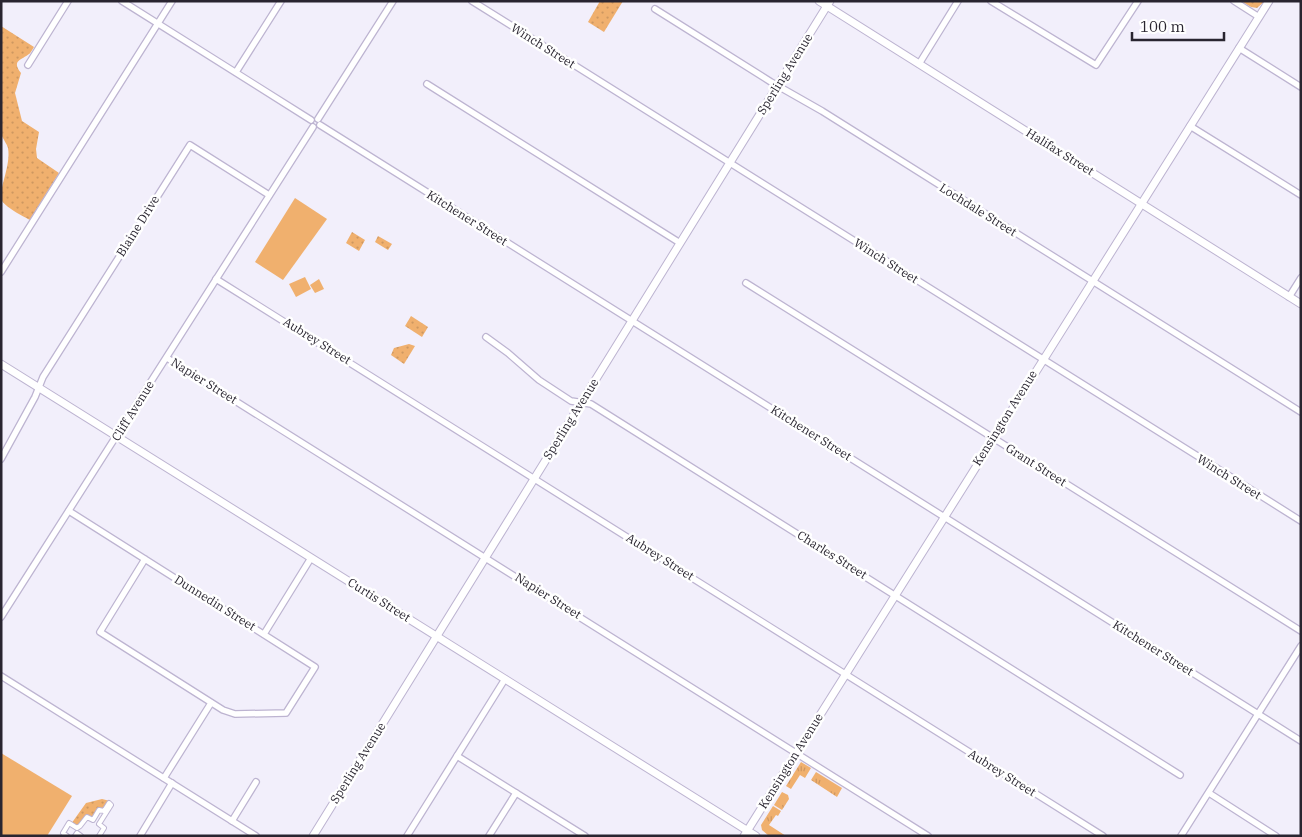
<svg xmlns="http://www.w3.org/2000/svg" width="1302" height="837" viewBox="0 0 1302 837" font-family="'IBM Plex Serif',serif">
  <style>
    .grass { fill: url(#grass-tufts) }
    .park { fill: url(#park-dots) }
    .garden { fill: #f0b06e }
    .lines { fill: none; stroke-linecap: round; stroke-linejoin: round }
    .pedestrian-casing { stroke: #bdb4d1; stroke-width: 6 }
    .minor-casing { stroke: #bdb4d1; stroke-width: 8 }
    .tertiary-casing { stroke: #bdb4d1; stroke-width: 9 }
    .pedestrian { stroke: #fff; stroke-width: 4 }
    .minor { stroke: #fff; stroke-width: 5.5 }
    .tertiary { stroke: #fff; stroke-width: 7 }
    .labels { text-anchor: middle; stroke-width: 5; stroke-linejoin: round; paint-order: stroke }
    .street-label { font-size: 12px; fill: #292530; stroke: #fff }
  </style>
  <defs>
    <pattern id="grass-tufts" width="24" height="20" patternUnits="userSpaceOnUse" patternTransform="scale(1.25)"><rect width="24" height="20" fill="#f0b06e"/><path d="M3 7l-1-3M5 7V3M7 7l1-3M15 17l-1-3M17 17v-4M19 17l1-3" fill="none" stroke="#ce9760"/></pattern>
    <pattern id="park-dots" width="8" height="8" patternUnits="userSpaceOnUse" patternTransform="scale(1.25)"><rect width="8" height="8" fill="#f0b06e"/><path d="M2 2h.1M6 6h.1" fill="none" stroke="#ce9760" stroke-width="1.8" stroke-linecap="round"/></pattern>
  </defs>
  <rect width="100%" height="100%" fill="#f2effb"/>
  <!-- grass -->
  <g class="grass">
    <path d="M 801,762 L 811,768 L 805,778 L 800,775 L 791,789 L 786,786 Z"/>
    <path d="M 816,772 L 842,788 L 837,797 L 811,780 Z"/>
    <path d="M 782,792 L 788,795 L 789,799 L 782,810 L 774,805 Z"/>
    <path d="M 773,806 L 781,811 L 778,816 L 776,815 L 769,825 L 786,836 L 769,836 L 762,830 L 761,825 Z"/>
  </g>
  <!-- park -->
  <g class="park">
    <path d="M 600,1 L 623,1 L 604,32 L 588,22 Z"/>
    <path d="M 1241,1 L 1265,1 L 1257,8 L 1251,7 Z"/>
    <path d="M 1,26 L 34,47 C 34,47 30,54 29,54 C 22,60 11,60 21,73 L 15,93 L 22,121 L 39,132 L 36,149 L 37,158 L 59,173 L 30,220 C 23,216 4,207 1,199 C 0,185 11,165 8,148 C 7,144 3,139 1,134 Z"/>
    <path d="M 352,232 L 365,240 L 359,251 L 346,243 Z"/>
    <path d="M 378,236 L 392,244 L 388,250 L 375,242 Z"/>
    <path d="M 411,316 L 428,327 L 422,337 L 405,326 Z"/>
    <path d="M 409,344 L 415,346 L 404,364 L 391,355 L 394,348 Z"/>
    <path d="M 102,799 L 110,801 L 104,811 L 101,810 L 93,820 L 87,817 L 77,828 L 71,824 L 86,803 Z"/>
  </g>
  <!-- garden -->
  <g class="garden">
    <path d="M 295,198 L 327,219 L 283,280 L 255,262 Z"/>
    <path d="M 305,277 L 311,289 L 296,297 L 289,284 Z"/>
    <path d="M 319,279 L 324,289 L 315,293 L 310,285 Z"/>
    <path d="M 1,753 L 72,796 L 47,836 L 1,836 Z"/>
  </g>
  <g class="lines">
    <!-- pedestrian casing -->
    <g class="pedestrian-casing">
      <g id="pedestrian">
        <path d="M 67,836 L 63,833 L 69,823 L 77,828 L 80,826 L 87,817 L 93,820 L 99,810 L 104,811 L 109,803 L 111,805 L 99,824 L 104,828 L 99,836"/>
        <path d="M 75,836 L 77,833 L 81,836"/>
      </g>
    </g>
    <!-- minor casing -->
    <g class="minor-casing">
      <g id="minor">
        <path d="M 122,1 L 311,120"/>
        <path d="M 472,1 L 1301,521"/>
        <path d="M 991,1 L 1096,65 L 1138,1"/>
        <path d="M 1234,1 L 1259,17"/>
        <path d="M 655,9 L 771,82 L 822,111 L 1301,412"/>
        <path d="M 1239,48 L 1301,87"/>
        <path d="M 919,64 L 958,1"/>
        <path d="M 28,65 L 68,1"/>
        <path d="M 236,72 L 281,1"/>
        <path d="M 427,84 L 680,243"/>
        <path d="M 318,119 L 393,1"/>
        <path d="M 320,125 L 1301,741"/>
        <path d="M 1190,126 L 1301,195"/>
        <path d="M 1,272 L 172,1"/>
        <path d="M 216,279 L 1103,836"/>
        <path d="M 746,283 L 1301,631"/>
        <path d="M 1289,297 L 1301,278"/>
        <path d="M 486,337 L 508,353 L 539,380 L 571,401 L 591,404 L 1180,775"/>
        <path d="M 167,358 L 928,836"/>
        <path d="M 1,459 L 35,397 L 43,377 L 190,145 L 269,195"/>
        <path d="M 69,511 L 315,667 L 286,713 L 235,714 L 223,710 L 100,632 L 145,559"/>
        <path d="M 1,617 L 313,127"/>
        <path d="M 264,634 L 311,558"/>
        <path d="M 1,676 L 256,836"/>
        <path d="M 457,756 L 585,836"/>
        <path d="M 164,778 L 211,703"/>
        <path d="M 1209,793 L 1276,836"/>
        <path d="M 232,821 L 256,782"/>
        <path d="M 140,836 L 172,783"/>
        <path d="M 407,836 L 505,679"/>
        <path d="M 489,836 L 516,793"/>
        <path d="M 1181,836 L 1301,646"/>
      </g>
    </g>
    <!-- tertiary casing -->
    <g class="tertiary-casing">
      <g id="tertiary">
        <path d="M 819,1 L 1301,304"/>
        <path d="M 1,364 L 756,836"/>
        <path d="M 313,836 L 830,1"/>
        <path d="M 744,836 L 1269,1"/>
      </g>
    </g>
    <!-- pedestrian -->
    <use href="#pedestrian" class="pedestrian"/>
    <!-- minor -->
    <use href="#minor" class="minor"/>
    <!-- tertiary -->
    <use href="#tertiary" class="tertiary"/>
  </g>
  <g class="labels">
    <!-- street labels -->
    <g class="street-label">
      <text transform="translate(543 46) rotate(32)" y="4">Winch Street</text>
      <text transform="translate(785 74) rotate(-58)" y="4">Sperling Avenue</text>
      <text transform="translate(1060 152) rotate(32)" y="4">Halifax Street</text>
      <text transform="translate(978 210) rotate(32)" y="4">Lochdale Street</text>
      <text transform="translate(467 218) rotate(32)" y="4">Kitchener Street</text>
      <text transform="translate(138 226) rotate(-58)" y="4">Blaine Drive</text>
      <text transform="translate(886 261) rotate(32)" y="4">Winch Street</text>
      <text transform="translate(317 341) rotate(32)" y="4">Aubrey Street</text>
      <text transform="translate(204 381) rotate(32)" y="4">Napier Street</text>
      <text transform="translate(133 411) rotate(-58)" y="4">Cliff Avenue</text>
      <text transform="translate(1005 418) rotate(-58)" y="4">Kensington Avenue</text>
      <text transform="translate(571 419) rotate(-58)" y="4">Sperling Avenue</text>
      <text transform="translate(811 433) rotate(32)" y="4">Kitchener Street</text>
      <text transform="translate(1036 465) rotate(32)" y="4">Grant Street</text>
      <text transform="translate(1229 477) rotate(32)" y="4">Winch Street</text>
      <text transform="translate(832 555) rotate(32)" y="4">Charles Street</text>
      <text transform="translate(660 557) rotate(32)" y="4">Aubrey Street</text>
      <text transform="translate(548 596) rotate(32)" y="4">Napier Street</text>
      <text transform="translate(379 600) rotate(32)" y="4">Curtis Street</text>
      <text transform="translate(215 603) rotate(32)" y="4">Dunnedin Street</text>
      <text transform="translate(1153 648) rotate(32)" y="4">Kitchener Street</text>
      <text transform="translate(791 761) rotate(-58)" y="4">Kensington Avenue</text>
      <text transform="translate(358 763) rotate(-58)" y="4">Sperling Avenue</text>
      <text transform="translate(1002 773) rotate(32)" y="4">Aubrey Street</text>
    </g>
  </g>
  <!-- border -->
  <rect width="1302" height="837" fill="none" stroke="#292530" stroke-width="5"/>
  <!-- scale -->
  <path d="M1132 32v8h92v-8" fill="none" stroke="#292530" stroke-width="2.5"/>
  <text x="1140" y="32" font-size="15" fill="#292530" stroke="#ffffff" stroke-width="4" paint-order="stroke">100 m</text>
</svg>
